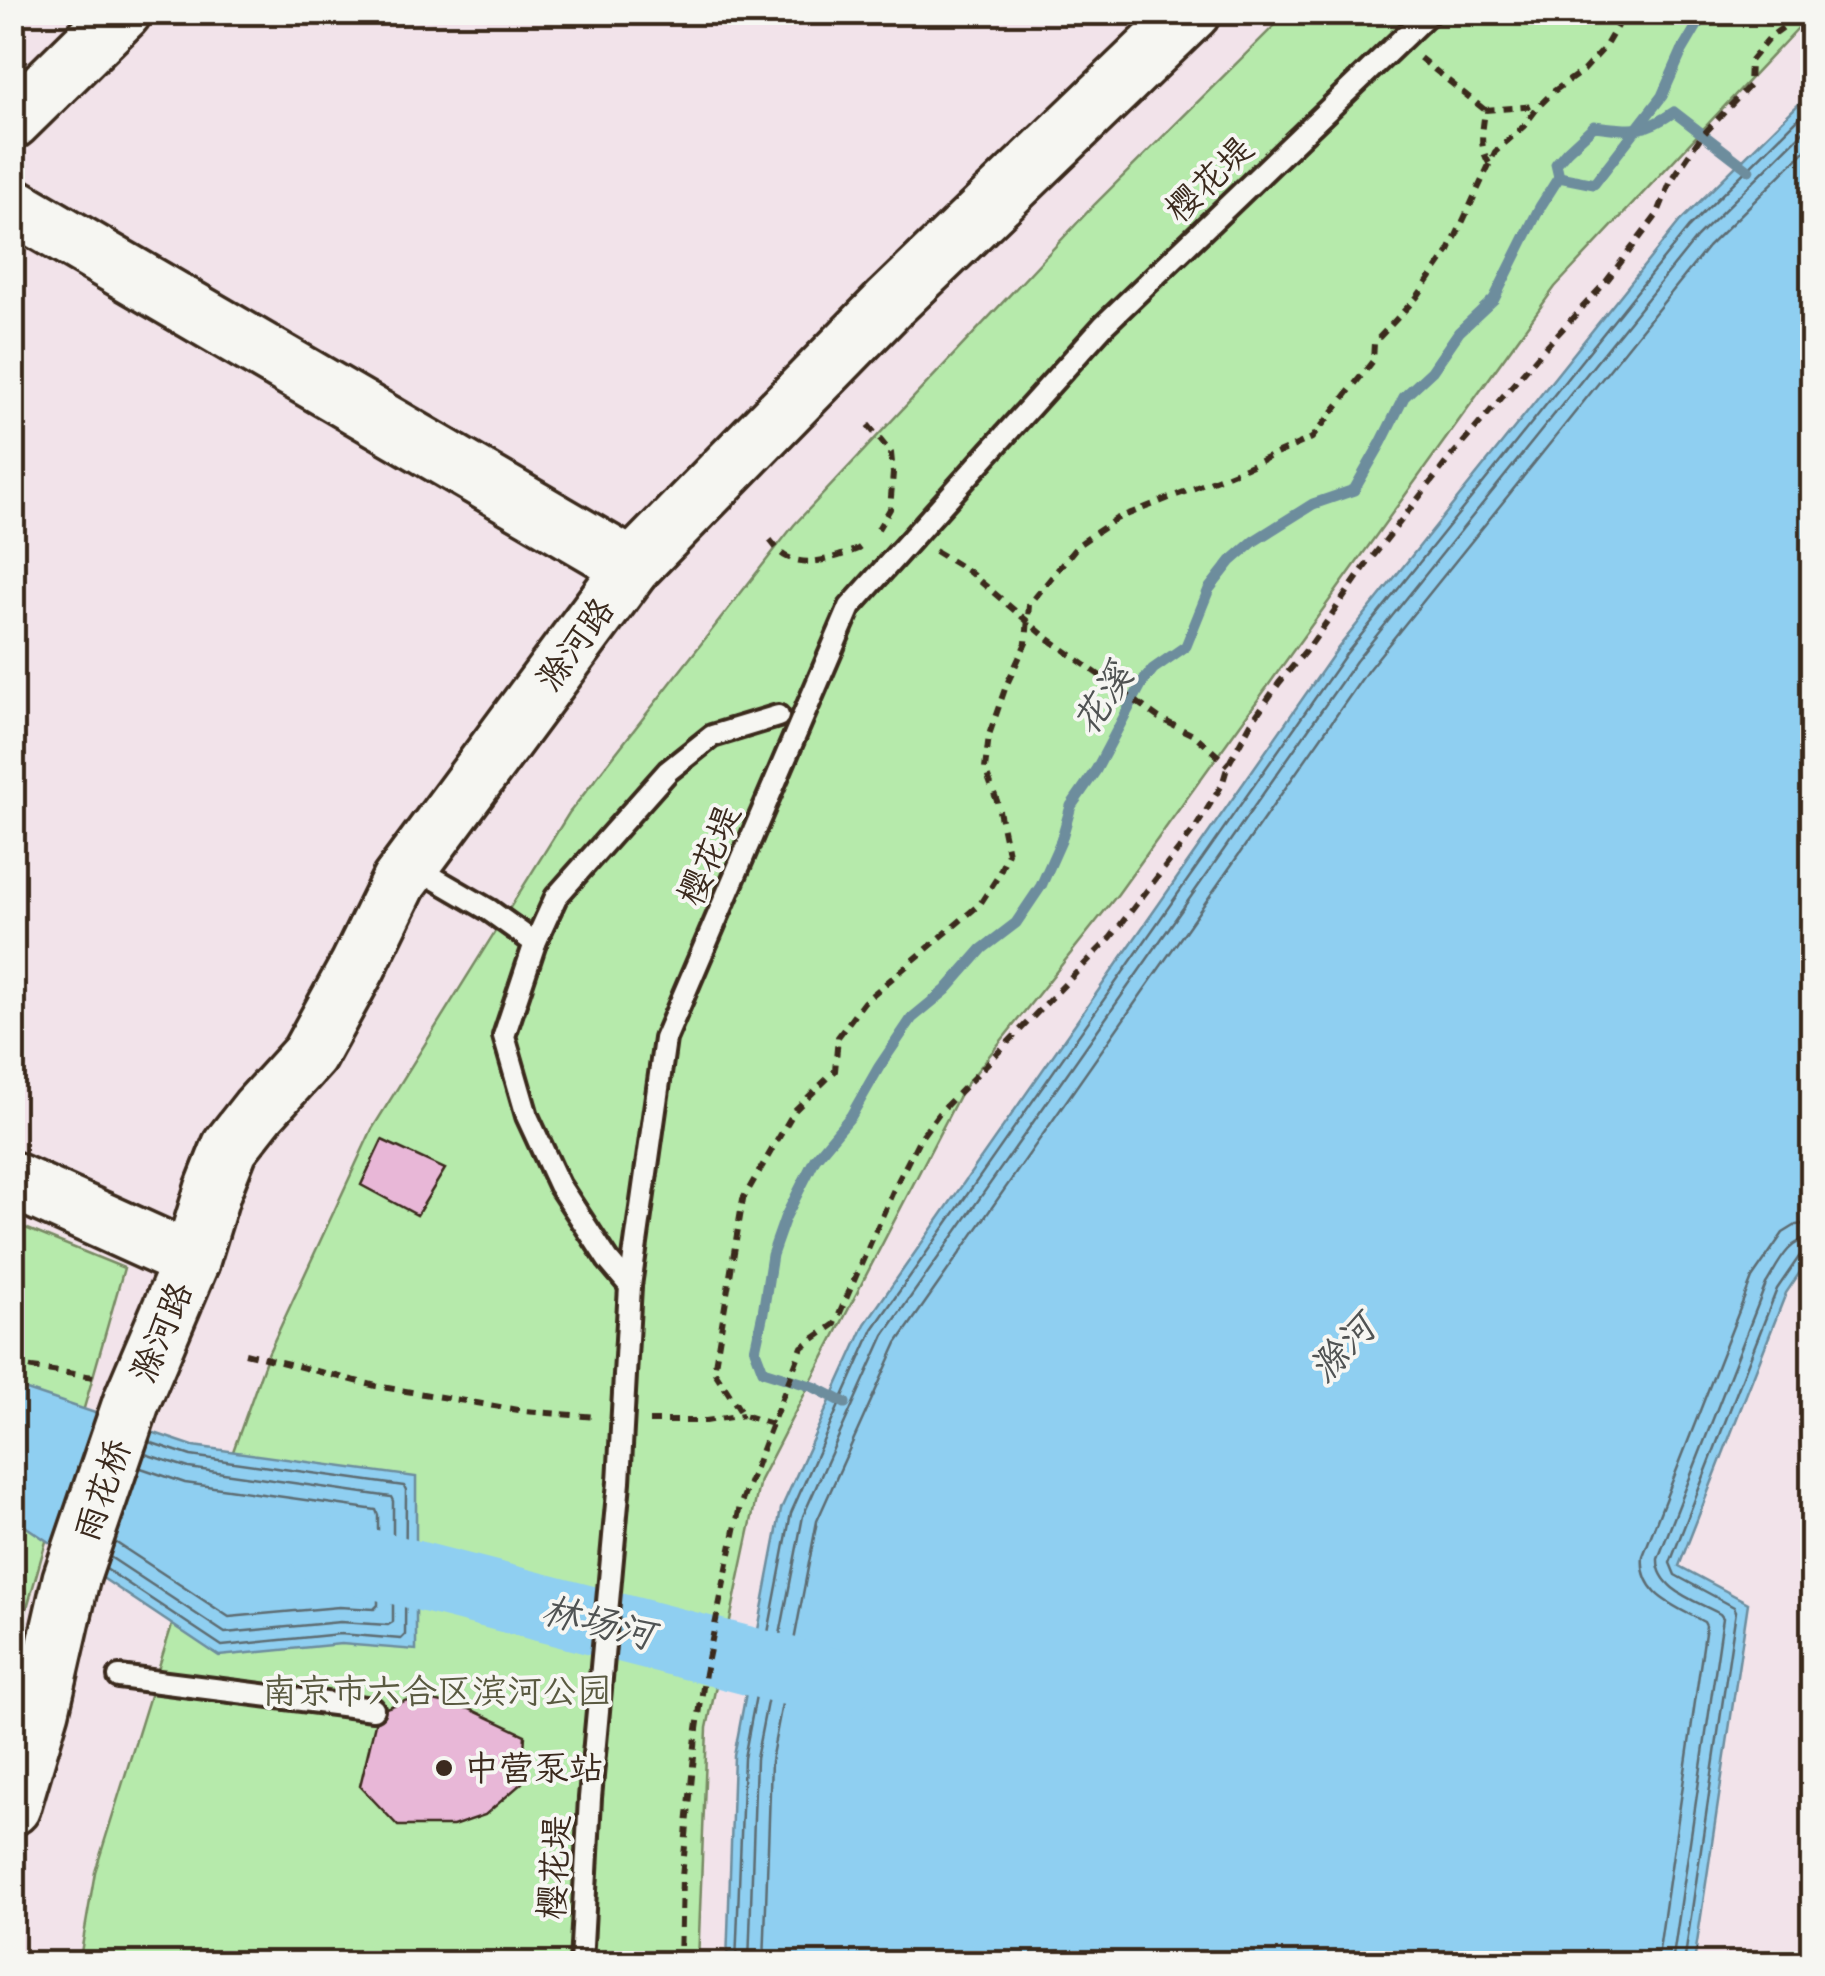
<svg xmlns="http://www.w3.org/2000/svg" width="1825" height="1976" viewBox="0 0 1825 1976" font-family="Sriracha,'LXGW WenKai TC',sans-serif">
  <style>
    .green { fill: #b6eaab; stroke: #788a64; stroke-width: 2.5 }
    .water { fill: #8fcff1; stroke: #6d8d9d; stroke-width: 2.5 }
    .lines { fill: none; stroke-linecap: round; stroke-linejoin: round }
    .shore { stroke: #5d6c72; stroke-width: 2.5 }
    .stream { stroke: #6d8d9d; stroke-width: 11 }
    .river { stroke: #8fcff1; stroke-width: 68 }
    .building { fill: #e8b7d7; stroke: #3b2a1e; stroke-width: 2.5 }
    .lane-casing { stroke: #3b2a1e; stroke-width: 28 }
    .secondary-casing { stroke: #3b2a1e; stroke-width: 62 }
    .path { stroke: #3b2a1e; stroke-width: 6; stroke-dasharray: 10 8; stroke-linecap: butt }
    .lane { stroke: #f6f6f2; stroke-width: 20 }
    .secondary { stroke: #f6f6f2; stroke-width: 55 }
    .poi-dot { fill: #3b2a1e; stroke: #f6f6f2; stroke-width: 4 }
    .labels { text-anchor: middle; stroke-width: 8; stroke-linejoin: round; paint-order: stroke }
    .street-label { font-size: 35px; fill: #3b2a1e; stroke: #f6f6f2 }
    .park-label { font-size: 35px; fill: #5a5a41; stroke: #f6f6f2 }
    .poi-label { font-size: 35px; fill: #3b2a1e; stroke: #f6f6f2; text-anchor: start }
    .water-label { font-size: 38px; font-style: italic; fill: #505353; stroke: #f6f6f2 }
  </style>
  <rect width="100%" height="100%" fill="#f2e3ea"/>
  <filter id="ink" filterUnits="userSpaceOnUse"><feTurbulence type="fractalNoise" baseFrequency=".01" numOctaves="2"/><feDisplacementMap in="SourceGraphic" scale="20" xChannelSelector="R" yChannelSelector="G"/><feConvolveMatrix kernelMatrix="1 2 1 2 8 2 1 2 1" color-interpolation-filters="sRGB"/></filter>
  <g filter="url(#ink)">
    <!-- green -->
    <g class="green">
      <path d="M 1287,13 L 1812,13 L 1555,287 L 1118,894 L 962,1090 L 760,1480 L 707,1728 L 698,1963 L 79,1964 L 95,1872 L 181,1596 L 268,1354 L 372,1129 L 569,813 L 794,525 L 1095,204 Z"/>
      <path d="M 13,1223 L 124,1268 L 13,1657 Z"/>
    </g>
    <!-- water -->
    <g class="water">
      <path d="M 1812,91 L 1812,1254 L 1786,1293 L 1679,1566 L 1748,1603 L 1694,1963 L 727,1963 L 734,1756 L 781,1509 L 865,1324 L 1338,648 L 1680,221 Z"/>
      <path d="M 12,1385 L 193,1446 L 416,1477 L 416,1650 L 341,1644 L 219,1656 L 13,1518 Z"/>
    </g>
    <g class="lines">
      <!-- shore -->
      <g class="shore">
        <path d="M 115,1542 L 229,1617 L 339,1607 L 374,1609 L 378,1605 L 378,1515 L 376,1510 L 185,1483 L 141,1468"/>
        <path d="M 110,1557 L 225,1633 L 340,1622 L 388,1625 L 393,1622 L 393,1501 L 391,1497 L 189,1468 L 145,1454"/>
        <path d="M 106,1569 L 222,1646 L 340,1634 L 401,1639 L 405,1635 L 406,1490 L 404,1486 L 191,1456 L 149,1442"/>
        <path d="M 736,1964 L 744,1758 L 791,1513 L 873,1329 L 1346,654 L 1688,228 L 1812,105"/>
        <path d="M 749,1964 L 756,1759 L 803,1516 L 884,1335 L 1356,661 L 1697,237 L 1812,123"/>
        <path d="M 764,1964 L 771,1761 L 817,1521 L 897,1343 L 1368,670 L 1708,247 L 1812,144"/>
        <path d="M 1657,1964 L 1706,1626 L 1704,1622 C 1675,1606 1639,1595 1643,1556 L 1752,1278 L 1783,1233 L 1796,1225 L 1812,1223"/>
        <path d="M 1672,1964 L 1723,1618 L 1720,1614 C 1697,1601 1657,1590 1658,1559 L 1766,1284 C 1778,1265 1788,1239 1812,1238"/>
        <path d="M 1684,1964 L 1736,1611 L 1734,1607 L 1675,1575 L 1670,1563 L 1777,1289 L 1801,1254 L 1812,1250"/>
      </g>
      <!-- stream -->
      <g class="stream">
        <path d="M 1559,177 L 1556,164 L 1567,151 L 1594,126 C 1632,130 1642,134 1674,112 L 1749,170"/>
        <path d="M 845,1403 L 814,1387 L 763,1371 L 755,1350 L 763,1313 L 772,1255 L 785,1218 L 815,1159 L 851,1116 L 879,1067 L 912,1018 L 946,990 L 982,949 L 1016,923 L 1041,886 L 1061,841 L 1071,806 L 1096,770 L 1142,683 L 1153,669 L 1186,646 L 1209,589 L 1231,561 L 1254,541 L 1313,504 L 1354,490 L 1381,443 L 1404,397 L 1432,371 L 1459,332 L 1494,299 L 1540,207 L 1559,177 L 1594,184 L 1662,96 L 1682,51 L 1705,12"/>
      </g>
      <!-- river -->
      <path class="river" d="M 326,1552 L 839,1684"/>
    </g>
    <!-- building -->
    <g class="building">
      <path d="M 382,1140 L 445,1169 L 417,1215 L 361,1185 Z"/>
      <path d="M 415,1697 L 470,1709 L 525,1735 L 522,1783 L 485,1815 L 453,1826 L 398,1826 L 360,1786 L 378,1711 Z"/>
    </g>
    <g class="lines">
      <!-- lane casing -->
      <g class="lane-casing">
        <g id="lane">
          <path d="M 415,867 L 489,910 L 535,943 L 504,1036 L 527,1116 L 559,1185 L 608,1260 L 630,1286"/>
          <path d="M 535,943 L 556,897 L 668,771 L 712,736 L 778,716"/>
          <path d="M 119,1677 L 373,1709"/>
          <path d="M 581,1964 L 590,1798 L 619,1482 L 630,1286 L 665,1039 L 850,607 L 1104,325 L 1430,12"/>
        </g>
      </g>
      <!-- secondary casing -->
      <g class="secondary-casing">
        <g id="secondary">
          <path d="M 12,121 L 123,12"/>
          <path d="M 12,205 L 632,567"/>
          <path d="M 12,1180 L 191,1261"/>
          <path d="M 12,1807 L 41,1710 L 71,1579 L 132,1400 L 191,1261 L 213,1190 L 230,1147 L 259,1110 L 309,1055 L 358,966 L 399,882 L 632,567 L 890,303 L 1192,12"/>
        </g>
      </g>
      <!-- path -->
      <g class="path">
        <path d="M 1420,58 L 1485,110"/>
        <path d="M 1489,163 C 1478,145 1483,130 1485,110 L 1538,106"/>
        <path d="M 868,425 L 891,453 L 893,473 L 890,509 L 878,529"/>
        <path d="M 770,540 C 775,546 780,554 787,557 C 810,568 836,557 858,549 L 862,546"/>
        <path d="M 935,551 L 968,571 L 1046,637 L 1159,718 L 1197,737 L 1228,765"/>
        <path d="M 245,1353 L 376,1386 L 524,1411 L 597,1417"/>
        <path d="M 12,1365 L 94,1377"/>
        <path d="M 649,1421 L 706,1421 L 743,1415"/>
        <path d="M 772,1424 L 743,1415 L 714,1371 L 743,1199 L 795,1110 L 835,1071 L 838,1037 L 864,1002 L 980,904 L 997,878 L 1008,853 L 997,801 L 985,769 L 989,735 L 1006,686 L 1026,643 L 1029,605 L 1078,545 L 1116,519 L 1240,470 L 1312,438 L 1373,361 L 1374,343 L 1417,297 L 1449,251 L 1495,152 L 1524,126 L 1539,106 L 1554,91 L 1584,70 L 1605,47 L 1625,12"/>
        <path d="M 680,1964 L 682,1876 L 696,1736 L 705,1673 L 740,1506 L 802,1347 L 835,1324 L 894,1189 L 919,1140 L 939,1113 L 1111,937 L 1196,827 L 1222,785 L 1228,765 L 1251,723 L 1279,683 L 1312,643 L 1364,568 L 1449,459 L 1542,351 L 1605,283 L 1657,215 L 1671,181 L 1700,138 L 1749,86 L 1750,61 L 1770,37 L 1804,12"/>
      </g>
      <!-- lane -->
      <use href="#lane" class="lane"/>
      <!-- secondary -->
      <use href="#secondary" class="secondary"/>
    </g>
  </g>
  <!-- markers -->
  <circle class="poi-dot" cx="444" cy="1768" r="10"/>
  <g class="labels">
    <!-- street labels -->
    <g class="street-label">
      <text transform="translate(1209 179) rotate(-44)" y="12">樱花堤</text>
      <text transform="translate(575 644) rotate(-54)" y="12">滁河路</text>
      <text transform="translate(709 855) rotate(-67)" y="12">樱花堤</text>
      <text transform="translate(161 1332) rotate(-67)" y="12">滁河路</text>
      <text transform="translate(102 1490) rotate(-71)" y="12">雨花桥</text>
      <text transform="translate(554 1867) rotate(-87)" y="12">樱花堤</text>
    </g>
    <!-- park labels -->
    <g class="park-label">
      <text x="437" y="1703">南京市六合区滨河公园</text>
    </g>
    <!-- poi labels -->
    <g class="poi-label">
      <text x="464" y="1780">中营泵站</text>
    </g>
    <!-- water labels -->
    <g class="water-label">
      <text transform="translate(1102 699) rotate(-56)" y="13">花溪</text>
      <text transform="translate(1342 1348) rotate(-46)" y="13">滁河</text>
      <text transform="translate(598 1622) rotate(14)" y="13">林场河</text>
    </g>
  </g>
  <!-- margin -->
  <rect width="1825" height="1976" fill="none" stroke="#f6f6f2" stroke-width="50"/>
  <rect x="25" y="25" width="1775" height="1926" fill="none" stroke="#3b2a1e" stroke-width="4" filter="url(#ink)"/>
</svg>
